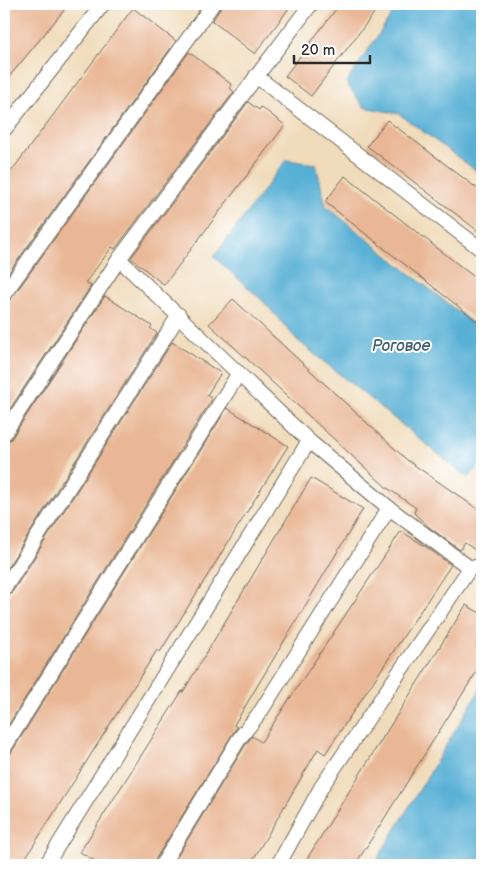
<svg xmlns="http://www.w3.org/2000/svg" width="486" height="869" viewBox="0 0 486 869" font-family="'Balsamiq Sans',sans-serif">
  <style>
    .water { fill: #58b0d5; stroke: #426e80 }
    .building { fill: #e9b795 }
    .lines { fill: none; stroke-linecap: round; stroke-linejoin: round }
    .lane-casing { stroke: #70695d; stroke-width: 16 }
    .lane { stroke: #fff; stroke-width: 14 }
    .labels { text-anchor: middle; stroke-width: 4; stroke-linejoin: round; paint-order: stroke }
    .water-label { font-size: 16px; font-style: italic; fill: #3d606f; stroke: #fff }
  </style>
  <rect width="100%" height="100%" fill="#fff"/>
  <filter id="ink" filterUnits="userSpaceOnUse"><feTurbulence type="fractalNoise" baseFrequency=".02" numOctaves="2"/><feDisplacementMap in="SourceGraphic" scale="10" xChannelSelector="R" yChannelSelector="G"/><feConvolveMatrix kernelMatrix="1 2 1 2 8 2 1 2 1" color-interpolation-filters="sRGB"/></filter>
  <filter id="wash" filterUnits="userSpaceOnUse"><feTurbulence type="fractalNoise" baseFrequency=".0096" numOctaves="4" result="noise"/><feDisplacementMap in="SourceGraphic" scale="20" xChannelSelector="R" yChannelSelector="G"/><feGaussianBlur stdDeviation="1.12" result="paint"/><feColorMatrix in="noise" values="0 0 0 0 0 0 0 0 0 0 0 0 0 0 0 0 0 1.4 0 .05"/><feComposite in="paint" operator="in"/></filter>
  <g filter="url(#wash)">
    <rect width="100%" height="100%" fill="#f0dbba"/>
    <!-- water -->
    <g class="water">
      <path d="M 399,4 L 482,4 L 482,175 L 399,114 L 364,107 L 346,83 Z"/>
      <path d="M 286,160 L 316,164 L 326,206 L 482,331 L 482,462 L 468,478 L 297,340 L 264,302 L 214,257 Z"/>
      <path d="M 482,686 L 482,865 L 374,865 Z"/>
    </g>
    <g id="blocks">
      <!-- building -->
      <g class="building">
        <path d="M 4,4 L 69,4 L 4,83 Z"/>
        <path d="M 222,4 L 292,4 L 255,54 L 212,21 L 220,9 Z"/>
        <path d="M 340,4 L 381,4 L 311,96 L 285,76 Z"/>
        <path d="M 133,8 L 176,41 L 4,279 L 4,181 Z"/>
        <path d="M 189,52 L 232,85 L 230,88 L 234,92 L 115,249 L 112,247 L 85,283 L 91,286 L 4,418 L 4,303 L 11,299 Z"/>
        <path d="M 248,102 L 259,110 L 261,107 L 285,125 L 164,285 L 131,258 Z"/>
        <path d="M 387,120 L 482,192 L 482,234 L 367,146 Z"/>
        <path d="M 345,176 L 482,283 L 482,325 L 325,202 Z"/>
        <path d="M 105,296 L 152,326 L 150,328 L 157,333 L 4,573 L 4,443 L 11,439 Z"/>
        <path d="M 233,299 L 407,460 L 482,512 L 482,555 L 465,543 L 460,550 L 429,527 L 414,513 L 416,508 L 386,487 L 209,324 Z"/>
        <path d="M 172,342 L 221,373 L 207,395 L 212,399 L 4,732 L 4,598 L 11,594 Z"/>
        <path d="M 227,408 L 288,446 L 160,652 L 157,650 L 21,865 L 4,865 L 4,757 L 11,753 Z"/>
        <path d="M 311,478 L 363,509 L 234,725 L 237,727 L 155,860 L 153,865 L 102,865 L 80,852 L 182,691 L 183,692 Z"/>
        <path d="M 401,531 L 425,546 L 451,565 L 325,754 L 318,749 L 250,865 L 172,865 L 246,744 L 252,736 L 261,742 Z"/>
        <path d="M 466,605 L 482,614 L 482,663 L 355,865 L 303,865 Z"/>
      </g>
    </g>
  </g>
  <g filter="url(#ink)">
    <use href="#blocks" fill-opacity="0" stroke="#70695d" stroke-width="1"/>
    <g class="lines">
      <!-- lane casing -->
      <g class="lane-casing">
        <g id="lane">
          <path d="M 256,76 L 482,250"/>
          <path d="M 4,130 L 103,4"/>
          <path d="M 119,259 L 309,441 L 389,508"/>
          <path d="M 4,294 L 213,4"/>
          <path d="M 4,434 L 119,259 L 311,4"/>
          <path d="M 4,589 L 179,315"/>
          <path d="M 4,748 L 239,373"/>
          <path d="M 46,865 L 309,441"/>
          <path d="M 162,865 L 239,739 L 261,711 L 389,508 L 470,568 L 482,566"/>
          <path d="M 278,865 L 322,786 L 470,568"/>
        </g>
      </g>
      <!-- lane -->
      <use href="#lane" class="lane"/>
    </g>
  </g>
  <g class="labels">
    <!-- water labels -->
    <g class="water-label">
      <text x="401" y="351">Роговое</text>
    </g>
  </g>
  <!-- margin -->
  <rect width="486" height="869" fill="none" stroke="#fff" stroke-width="20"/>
  <!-- scale -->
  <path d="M294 55v8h76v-8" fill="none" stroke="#2b2b2b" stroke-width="2.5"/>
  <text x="301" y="55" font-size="15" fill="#2b2b2b" stroke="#ffffff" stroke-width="4" paint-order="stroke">20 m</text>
</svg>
